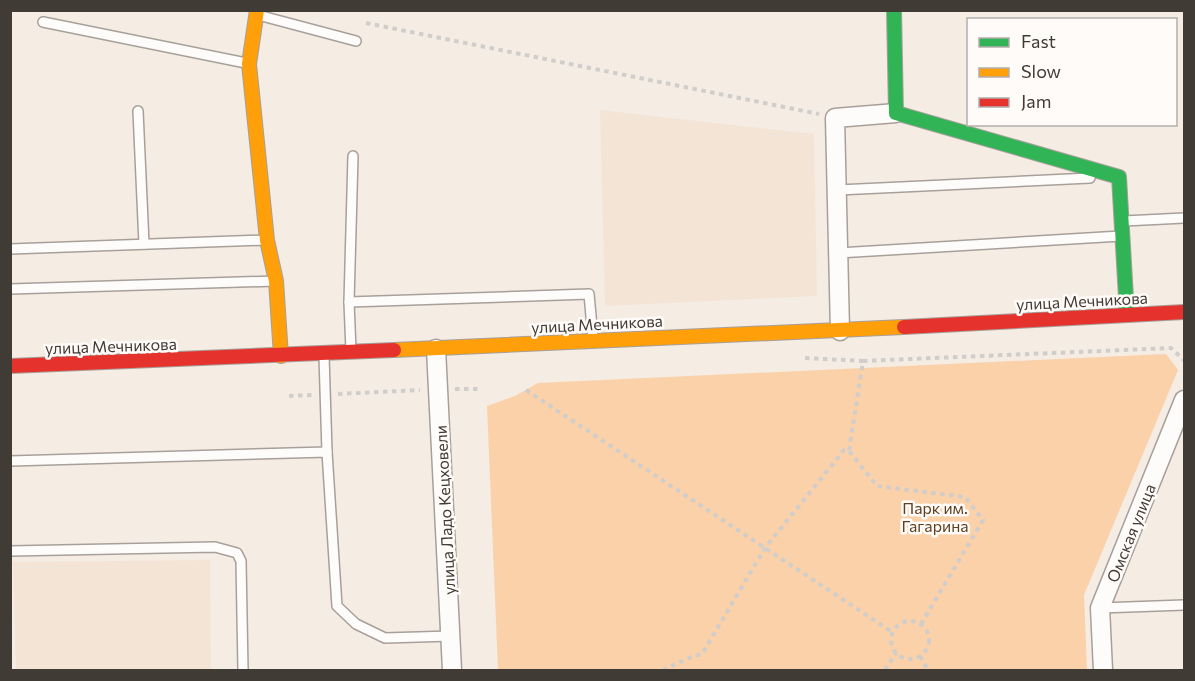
<svg xmlns="http://www.w3.org/2000/svg" width="1195" height="681" viewBox="0 0 1195 681" font-family="Commissioner,sans-serif">
  <style>
    .built { fill: #f4e4d5 }
    .green { fill: #fad1a9 }
    .lines { fill: none; stroke-linecap: round; stroke-linejoin: round }
    .lane-casing { stroke: #a7a09a; stroke-width: 12 }
    .street-casing { stroke: #a7a09a; stroke-width: 21 }
    .fast-casing { stroke: #a7a09a; stroke-width: 16 }
    .slow-casing { stroke: #a7a09a; stroke-width: 16 }
    .jam-casing { stroke: #a7a09a; stroke-width: 16 }
    .path { stroke: #d1cdca; stroke-width: 4; stroke-dasharray: 4.5 4.5; stroke-linecap: butt }
    .lane { stroke: #fefcfb; stroke-width: 9 }
    .street { stroke: #fefcfb; stroke-width: 18 }
    .fast { stroke: #30b455; stroke-width: 14 }
    .slow { stroke: #ff9f0a; stroke-width: 14 }
    .jam { stroke: #e5322d; stroke-width: 14 }
    .labels { text-anchor: middle; stroke-width: 5; stroke-linejoin: round; paint-order: stroke }
    .street-label { font-size: 16px; fill: #413b35; stroke: #fffbf8 }
    .park-label { font-size: 16px; fill: #5f4021; stroke: #fffbf8 }
  </style>
  <rect width="100%" height="100%" fill="#f5ece4"/>
  <!-- built -->
  <g class="built">
    <path d="M 600,110 L 814,134 L 817,296 L 605,306 Z"/>
    <path d="M 210,560 L 211,670 L 16,670 L 13,562 Z"/>
  </g>
  <!-- green -->
  <path class="green" d="M 1166,354 L 1178,370 L 1084,595 L 1087,670 L 498,669 L 487,406 L 515,396 L 538,383 Z"/>
  <g class="lines">
    <!-- lane casing -->
    <g class="lane-casing">
      <g id="lane">
        <path d="M 258,15 L 356,41"/>
        <path d="M 43,22 L 246,63"/>
        <path d="M 138,111 L 144,244"/>
        <path d="M 838,190 L 1090,178"/>
        <path d="M 1124,221 L 1184,218"/>
        <path d="M 10,249 L 266,240"/>
        <path d="M 838,253 L 1121,236"/>
        <path d="M 10,289 L 275,281"/>
        <path d="M 349,302 L 589,294 L 593,338"/>
        <path d="M 351,351 L 349,302 L 353,156"/>
        <path d="M 324,356 L 327,452"/>
        <path d="M 10,461 L 327,452 L 337,606 L 356,624 L 385,638 L 451,636"/>
        <path d="M 10,551 L 215,547 L 237,553 L 241,561 L 243,670"/>
        <path d="M 1100,608 L 1184,605"/>
      </g>
    </g>
    <!-- street casing -->
    <g class="street-casing">
      <g id="street">
        <path d="M 840,331 L 835,118 L 896,113"/>
        <path d="M 436,349 L 452,670"/>
        <path d="M 1103,670 L 1100,608 L 1184,400"/>
      </g>
    </g>
    <!-- fast casing -->
    <g class="fast-casing">
      <path id="fast" d="M 894,10 L 896,113 L 1119,177 L 1127,315"/>
    </g>
    <!-- slow casing -->
    <g class="slow-casing">
      <g id="slow">
        <path d="M 257,10 L 249,64 L 267,240 L 276,281 L 281,356"/>
        <path d="M 394,350 L 904,327"/>
      </g>
    </g>
    <!-- jam casing -->
    <g class="jam-casing">
      <g id="jam">
        <path d="M 904,327 L 1184,312"/>
        <path d="M 10,366 L 394,350"/>
      </g>
    </g>
    <!-- path -->
    <g class="path">
      <path d="M 366,23 L 819,114"/>
      <path d="M 805,358 L 863,361 L 849,451"/>
      <path d="M 863,361 L 1171,348 L 1184,360"/>
      <path d="M 455,389 L 482,389"/>
      <path d="M 526,390 L 892,632"/>
      <path d="M 338,394 L 420,390"/>
      <path d="M 289,396 L 312,395"/>
      <circle cx="910" cy="640" r="19"/>
      <path d="M 920,656 L 928,670"/>
      <path d="M 663,670 L 691,657 L 702,654 L 765,548 L 844,450 L 849,451 L 877,486 L 965,497 L 983,520 L 921,624"/>
      <path d="M 885,670 L 896,653"/>
    </g>
    <!-- lane -->
    <use href="#lane" class="lane"/>
    <!-- street -->
    <use href="#street" class="street"/>
    <!-- fast -->
    <use href="#fast" class="fast"/>
    <!-- slow -->
    <use href="#slow" class="slow"/>
    <!-- jam -->
    <use href="#jam" class="jam"/>
  </g>
  <g class="labels">
    <!-- street labels -->
    <g class="street-label">
      <text transform="translate(1082 301) rotate(-3)" y="6">улица Мечникова</text>
      <text transform="translate(597 324) rotate(-3)" y="6">улица Мечникова</text>
      <text transform="translate(111 346) rotate(-2)" y="6">улица Мечникова</text>
      <text transform="translate(445 510) rotate(-93)" y="6">улица Ладо Кецховели</text>
      <text transform="translate(1131 533) rotate(-68)" y="6">Омская улица</text>
    </g>
    <!-- park labels -->
    <g class="park-label">
      <text x="935" y="514">Парк им.<tspan x="935" dy="18">Гагарина</tspan></text>
    </g>
  </g>
  <!-- border -->
  <rect width="1195" height="681" fill="none" stroke="#413b35" stroke-width="24"/>
  <!-- legend -->
  <rect x="967" y="18" width="210" height="108" fill="#fffbf8" stroke="#b3aeaa" stroke-width="1.5"/>
  <rect x="979" y="38" width="30" height="9" fill="#30b455" stroke="#b3aeaa" stroke-width="1.5"/>
  <text x="1021" y="48" font-size="18" fill="#413b35">Fast</text>
  <rect x="979" y="68" width="30" height="9" fill="#ff9f0a" stroke="#b3aeaa" stroke-width="1.5"/>
  <text x="1021" y="78" font-size="18" fill="#413b35">Slow</text>
  <rect x="979" y="98" width="30" height="9" fill="#e5322d" stroke="#b3aeaa" stroke-width="1.5"/>
  <text x="1021" y="108" font-size="18" fill="#413b35">Jam</text>
</svg>
